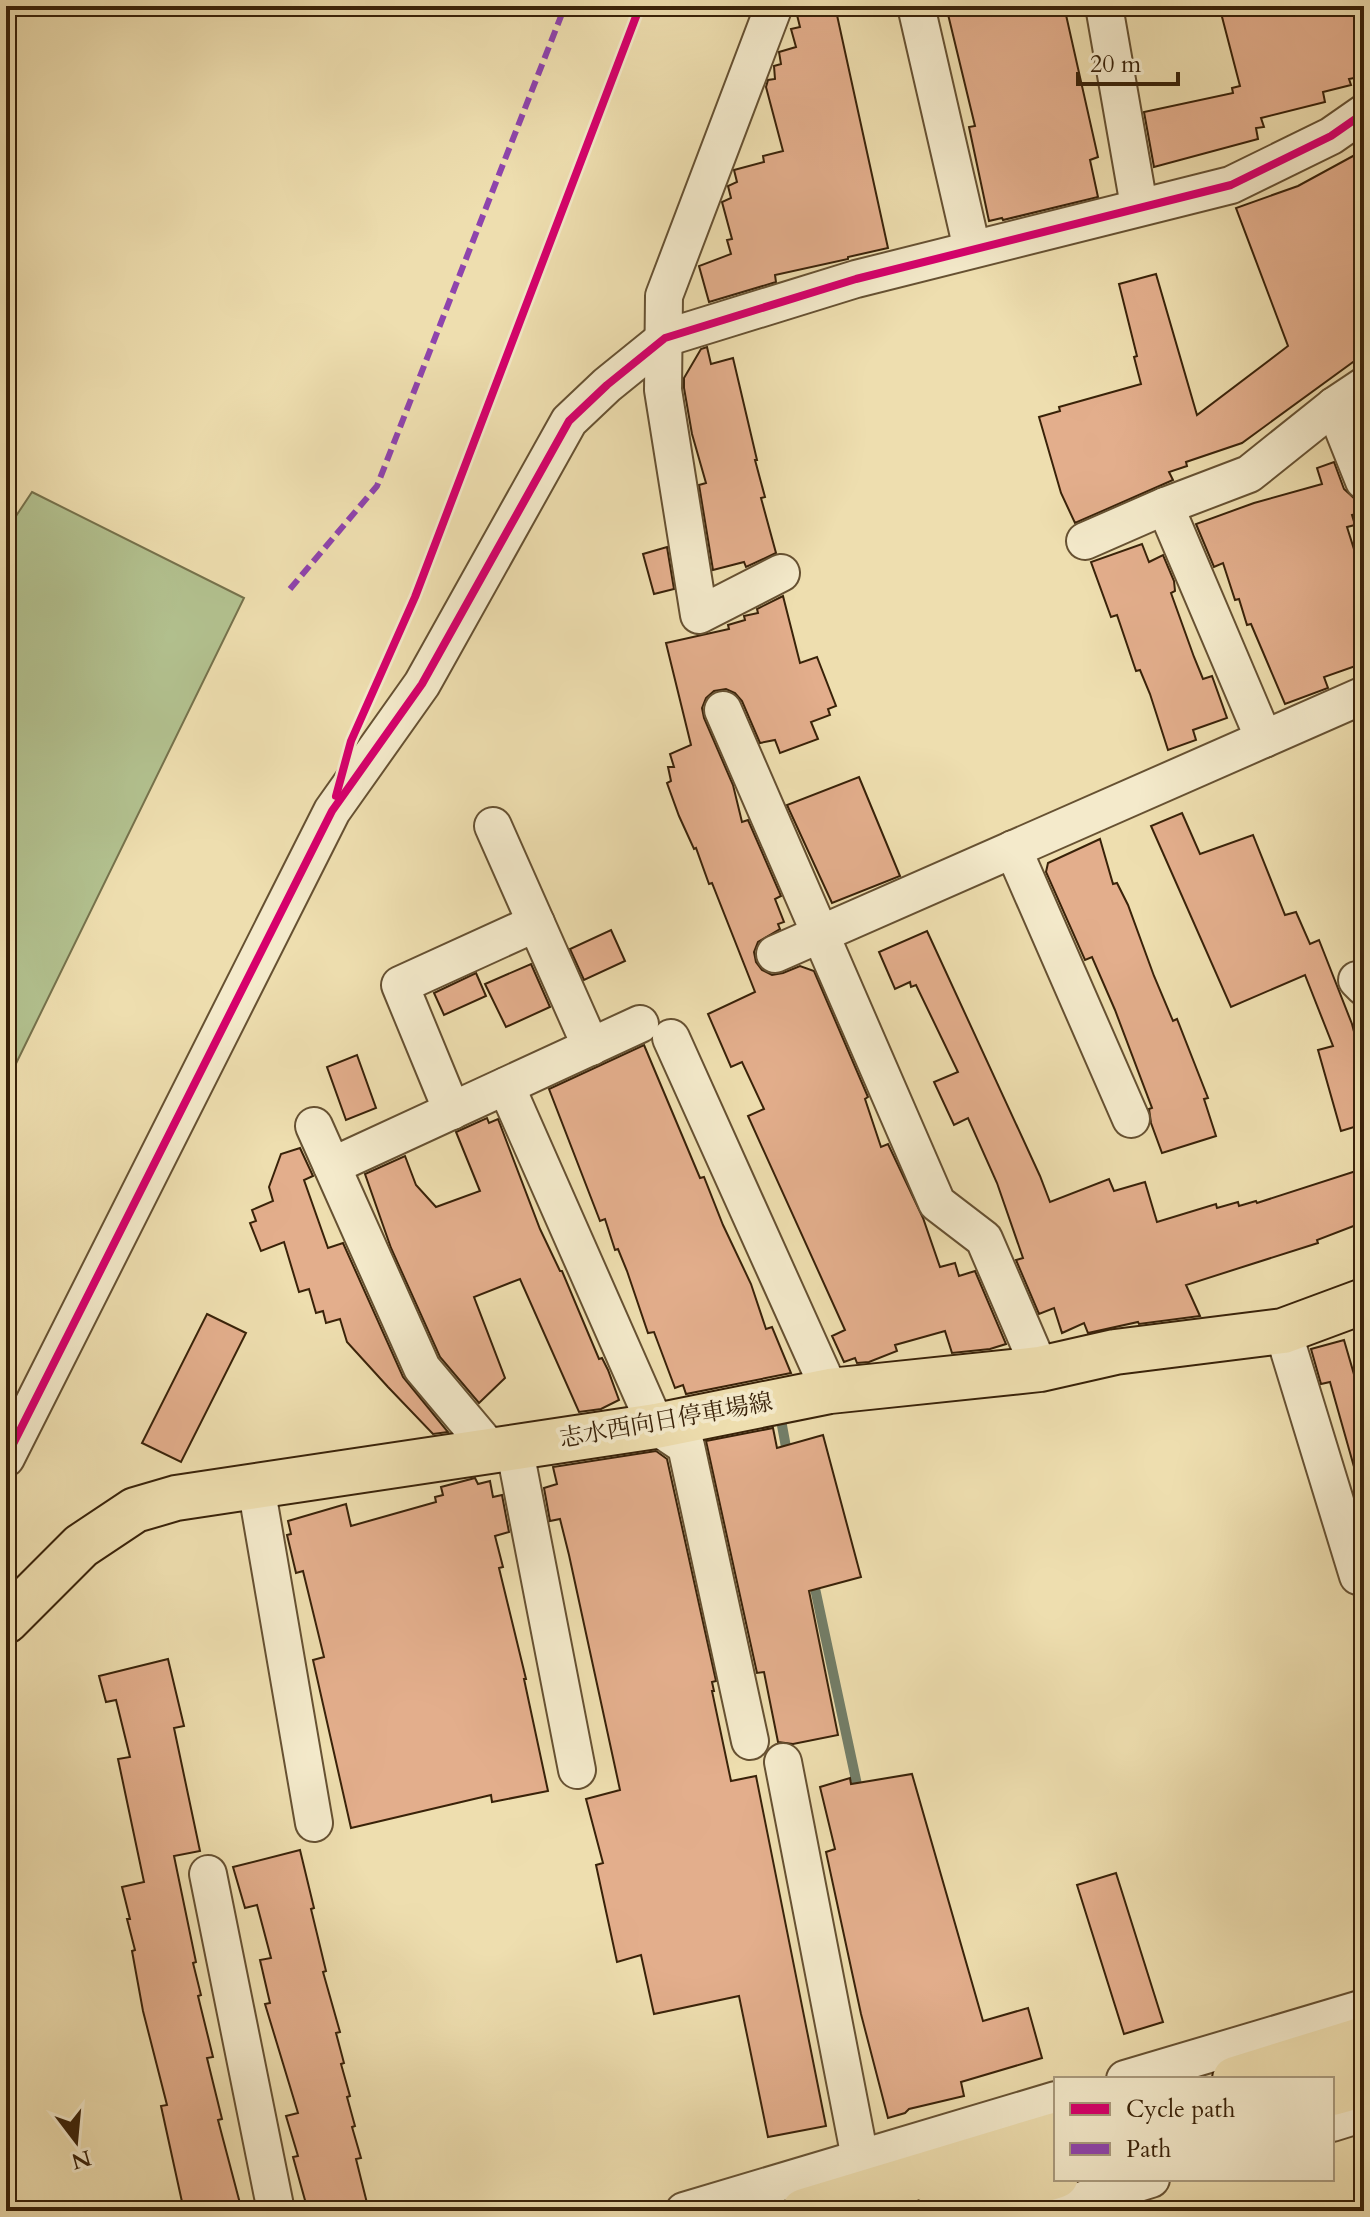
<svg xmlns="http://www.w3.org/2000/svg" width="1370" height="2217" viewBox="0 0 1370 2217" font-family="Cardo,'Noto Serif JP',serif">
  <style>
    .green { fill: #b3c290; stroke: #76724c; stroke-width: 2 }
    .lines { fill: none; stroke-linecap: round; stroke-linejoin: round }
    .stream { stroke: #737e68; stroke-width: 10 }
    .building { fill: #e3ae8c; stroke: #392209; stroke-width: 2 }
    .minor-casing { stroke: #665132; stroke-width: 40 }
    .major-casing { stroke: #392209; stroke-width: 48 }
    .minor { stroke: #f4eacb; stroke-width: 36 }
    .major { stroke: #eedeaf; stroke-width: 44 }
    .quiet { stroke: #8e44ad; stroke-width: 6; stroke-dasharray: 12 6; stroke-linecap: butt }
    .cycleway-casing { stroke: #f4eacb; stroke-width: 13 }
    .cycleway { stroke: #d6006c; stroke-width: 8 }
    .labels { text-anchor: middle; stroke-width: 8; stroke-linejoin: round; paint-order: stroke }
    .street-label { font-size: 24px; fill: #392209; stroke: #f4eacb }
  </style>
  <rect width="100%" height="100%" fill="#eedeaf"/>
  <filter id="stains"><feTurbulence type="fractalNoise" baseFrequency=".0025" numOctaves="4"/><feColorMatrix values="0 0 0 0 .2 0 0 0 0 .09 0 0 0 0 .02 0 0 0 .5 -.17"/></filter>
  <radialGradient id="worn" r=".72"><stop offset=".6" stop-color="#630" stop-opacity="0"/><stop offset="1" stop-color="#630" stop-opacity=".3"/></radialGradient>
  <!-- green -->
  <path class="green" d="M 32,492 L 244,598 L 6,1084 L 6,531 Z"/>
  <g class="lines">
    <!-- stream -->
    <g class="stream">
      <path d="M 781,1420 L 788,1458"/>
      <path d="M 813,1579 L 859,1794"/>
    </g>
  </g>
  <!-- building -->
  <g class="building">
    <path d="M 814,6 L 835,6 L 888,248 L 848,257 L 848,259 L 775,275 L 776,282 L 709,302 L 699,266 L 731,254 L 727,240 L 732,239 L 722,202 L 731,198 L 728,186 L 737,182 L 734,170 L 764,162 L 763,156 L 783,151 L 766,87 L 768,80 L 775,79 L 774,66 L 781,64 L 779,52 L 796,47 L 791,29 L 800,27 L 796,11 Z"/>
    <path d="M 946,6 L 1064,6 L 1098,157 L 1090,160 L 1098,197 L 1003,220 L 1002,218 L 989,221 L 969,127 L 975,126 Z"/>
    <path d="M 1250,6 L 1364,6 L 1364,76 L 1349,79 L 1351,85 L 1323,92 L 1325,102 L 1261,118 L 1264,127 L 1256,128 L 1258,139 L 1154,167 L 1144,112 L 1233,93 L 1232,88 L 1240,86 L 1221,13 Z"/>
    <path d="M 1364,150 L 1364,354 L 1242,443 L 1186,462 L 1187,466 L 1169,472 L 1173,480 L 1075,523 L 1061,493 L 1039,417 L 1060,411 L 1059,407 L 1141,384 L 1134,357 L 1137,356 L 1119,284 L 1156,274 L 1197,415 L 1288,346 L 1236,208 L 1298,186 Z"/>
    <path d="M 707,347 L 711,364 L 733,358 L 757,460 L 755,460 L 765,497 L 761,498 L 776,553 L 746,567 L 744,562 L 713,570 L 699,485 L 706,483 L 692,434 L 684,388 L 684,378 L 701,349 Z"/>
    <path d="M 1334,462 L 1344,489 L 1356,500 L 1360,513 L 1352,515 L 1355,525 L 1347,527 L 1364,581 L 1364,663 L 1324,677 L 1328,688 L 1285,704 L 1251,624 L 1247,625 L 1239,599 L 1235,600 L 1223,563 L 1214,567 L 1196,524 L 1254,503 L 1322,484 L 1317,468 Z"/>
    <path d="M 1142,544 L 1149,562 L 1163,555 L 1174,581 L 1175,591 L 1171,593 L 1194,657 L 1203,679 L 1212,676 L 1227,718 L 1193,730 L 1196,740 L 1168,750 L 1150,694 L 1140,670 L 1136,671 L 1117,615 L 1111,617 L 1091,562 Z"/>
    <path d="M 667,547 L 674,589 L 654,594 L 643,554 Z"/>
    <path d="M 783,596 L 800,663 L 817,657 L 836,706 L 828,709 L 830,715 L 811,722 L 818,739 L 780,753 L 775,740 L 760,743 L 742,701 L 735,693 L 726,689 L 714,691 L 706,698 L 702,708 L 704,718 L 733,785 L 742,822 L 748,820 L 781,896 L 775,899 L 784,922 L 778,924 L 780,929 L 758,942 L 754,952 L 756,962 L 762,970 L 772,975 L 783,973 L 800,966 L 814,971 L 868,1097 L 865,1099 L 881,1147 L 888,1144 L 923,1218 L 940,1267 L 955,1263 L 959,1276 L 975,1271 L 1006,1344 L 990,1349 L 952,1353 L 945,1331 L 895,1345 L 897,1351 L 869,1362 L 857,1363 L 855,1358 L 844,1362 L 832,1336 L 845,1330 L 748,1116 L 764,1109 L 742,1062 L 731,1067 L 708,1014 L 755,992 L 712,883 L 709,884 L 696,848 L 694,849 L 679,816 L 667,783 L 671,781 L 668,767 L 674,767 L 670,754 L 691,745 L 666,643 L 729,629 L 728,625 L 745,620 L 744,616 L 758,613 L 757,609 Z"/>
    <path d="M 859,777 L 900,876 L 832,903 L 787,805 Z"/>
    <path d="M 1182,813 L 1200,854 L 1253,835 L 1285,915 L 1296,912 L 1310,944 L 1319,940 L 1352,1024 L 1364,1070 L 1364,1124 L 1341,1131 L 1318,1050 L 1333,1046 L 1305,975 L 1231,1007 L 1151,826 Z"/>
    <path d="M 1100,839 L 1113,884 L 1117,883 L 1128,905 L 1154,976 L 1173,1021 L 1177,1019 L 1208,1098 L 1204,1099 L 1216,1136 L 1162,1153 L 1151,1123 L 1149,1109 L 1152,1108 L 1115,1010 L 1092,957 L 1085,960 L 1046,872 L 1048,863 Z"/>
    <path d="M 611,930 L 625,961 L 584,980 L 570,949 Z"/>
    <path d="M 927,931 L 1040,1176 L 1050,1202 L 1109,1179 L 1114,1191 L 1145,1182 L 1157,1222 L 1216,1204 L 1217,1208 L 1238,1202 L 1239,1206 L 1256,1201 L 1257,1203 L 1356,1171 L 1364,1195 L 1364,1222 L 1317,1240 L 1318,1243 L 1186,1285 L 1200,1316 L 1139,1324 L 1138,1322 L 1088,1333 L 1084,1323 L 1062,1333 L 1054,1308 L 1039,1314 L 1016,1260 L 1023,1258 L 997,1183 L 968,1118 L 954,1125 L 934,1082 L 958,1072 L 916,985 L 911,987 L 910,982 L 895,989 L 879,952 Z"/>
    <path d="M 531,964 L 550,1007 L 506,1027 L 485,984 Z"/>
    <path d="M 476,973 L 486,996 L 444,1015 L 434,993 Z"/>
    <path d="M 644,1045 L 700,1178 L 704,1177 L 723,1225 L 751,1284 L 766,1329 L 772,1327 L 791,1373 L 686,1394 L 683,1385 L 675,1388 L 654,1332 L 648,1333 L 627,1271 L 618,1249 L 615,1250 L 605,1219 L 600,1221 L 549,1089 Z"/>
    <path d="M 357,1055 L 376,1108 L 346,1120 L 327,1067 Z"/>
    <path d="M 487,1118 L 489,1123 L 498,1119 L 540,1229 L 560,1271 L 562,1271 L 599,1359 L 602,1358 L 608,1370 L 619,1400 L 601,1409 L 579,1412 L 520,1279 L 474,1297 L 505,1378 L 479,1403 L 440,1357 L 391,1248 L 365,1174 L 405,1156 L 416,1185 L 436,1207 L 480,1191 L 456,1132 Z"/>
    <path d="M 300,1148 L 313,1176 L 304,1180 L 328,1248 L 343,1243 L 403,1377 L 448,1432 L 433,1434 L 388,1387 L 347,1342 L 340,1319 L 326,1323 L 323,1311 L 316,1313 L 309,1289 L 299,1292 L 284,1242 L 261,1251 L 250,1223 L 256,1221 L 252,1210 L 273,1201 L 269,1187 L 281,1154 Z"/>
    <path d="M 207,1314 L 246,1333 L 181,1462 L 142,1443 Z"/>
    <path d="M 1344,1340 L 1358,1388 L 1364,1387 L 1364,1473 L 1356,1474 L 1330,1382 L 1321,1384 L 1311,1349 Z"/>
    <path d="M 773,1428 L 777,1448 L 823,1435 L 861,1577 L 809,1591 L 838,1735 L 793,1744 L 778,1742 L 764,1672 L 757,1673 L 706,1441 Z"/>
    <path d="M 656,1451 L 667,1459 L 716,1681 L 712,1682 L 714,1691 L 712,1691 L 731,1781 L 756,1776 L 826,2126 L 768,2137 L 739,1996 L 654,2014 L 641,1955 L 617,1962 L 596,1865 L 603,1863 L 586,1799 L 620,1790 L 569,1555 L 560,1519 L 550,1521 L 544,1488 L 557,1484 L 553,1467 Z"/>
    <path d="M 475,1478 L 478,1484 L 490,1481 L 493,1497 L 502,1495 L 509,1532 L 495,1536 L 503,1567 L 499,1568 L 526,1679 L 524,1679 L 548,1791 L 492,1802 L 491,1795 L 351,1828 L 313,1660 L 324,1657 L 303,1571 L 296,1573 L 287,1535 L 291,1534 L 288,1521 L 346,1504 L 351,1526 L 436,1502 L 435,1497 L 443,1495 L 441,1487 Z"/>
    <path d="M 168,1659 L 184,1726 L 174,1728 L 200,1851 L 174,1856 L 196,1962 L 193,1963 L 201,1995 L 198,1996 L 213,2057 L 207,2058 L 222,2119 L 218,2120 L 242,2211 L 184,2211 L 161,2106 L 167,2105 L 143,2011 L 132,1951 L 135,1950 L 127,1919 L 130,1919 L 122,1887 L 144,1882 L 118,1759 L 130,1757 L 116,1700 L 106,1702 L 99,1676 Z"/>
    <path d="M 912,1774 L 983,2021 L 1028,2008 L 1042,2058 L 961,2082 L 964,2096 L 909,2109 L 905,2113 L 888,2118 L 861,2014 L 826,1852 L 835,1849 L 820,1787 L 850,1778 L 851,1784 Z"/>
    <path d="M 300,1850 L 314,1908 L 311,1909 L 326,1971 L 323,1972 L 340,2032 L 336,2033 L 344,2063 L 341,2064 L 350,2096 L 347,2097 L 355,2126 L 352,2127 L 361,2158 L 356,2159 L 369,2211 L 308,2211 L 293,2157 L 298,2156 L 286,2116 L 298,2113 L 265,2004 L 270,2003 L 260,1960 L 271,1958 L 257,1905 L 245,1908 L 233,1867 Z"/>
    <path d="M 1116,1873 L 1163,2022 L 1124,2034 L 1077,1885 Z"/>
  </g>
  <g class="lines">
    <!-- minor casing -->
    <g class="minor-casing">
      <g id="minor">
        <path d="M 774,6 L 664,296 L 663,390 L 699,615 L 781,573"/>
        <path d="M 916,6 L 972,249"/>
        <path d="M 1104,6 L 1139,206"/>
        <path d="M 1334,406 L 1364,481"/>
        <path d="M 1165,506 L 1264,739"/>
        <path d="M 1085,541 L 1165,506 L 1249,474 L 1334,406 L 1364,386"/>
        <path d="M 723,710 L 937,1203 L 984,1239 L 1040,1369"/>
        <path d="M 493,826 L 591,1047"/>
        <path d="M 1013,849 L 1131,1119"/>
        <path d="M 775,954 L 1364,695"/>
        <path d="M 1357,980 L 1364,987"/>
        <path d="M 671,1038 L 830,1391"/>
        <path d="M 506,1086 L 656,1426 L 686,1446 L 750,1741"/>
        <path d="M 452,1111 L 400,985 L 536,923"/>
        <path d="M 314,1126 L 422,1368 L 490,1449"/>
        <path d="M 332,1166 L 640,1024"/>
        <path d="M 1283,1331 L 1358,1576"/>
        <path d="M 514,1446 L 577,1770"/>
        <path d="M 6,1458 L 332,811 L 422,684 L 569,421 L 607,385 L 665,338 L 856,279 L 1231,185 L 1331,136 L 1364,113"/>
        <path d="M 256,1486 L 314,1823"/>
        <path d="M 783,1762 L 860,2158"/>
        <path d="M 208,1874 L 276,2211"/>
        <path d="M 1125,2079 L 1364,2008"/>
        <path d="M 1332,2123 L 1364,2113"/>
        <path d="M 684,2211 L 1056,2100"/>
        <path d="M 1047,2211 L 1151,2179"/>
      </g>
    </g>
    <!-- major casing -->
    <g class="major-casing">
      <g id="major">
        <path d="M 6,1621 L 81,1546 L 135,1510 L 176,1498 L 656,1426 L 830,1391 L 1040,1369 L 1115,1352 L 1283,1331 L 1364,1301"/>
        <path d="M 1235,2079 L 1364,2039"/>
        <path d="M 1332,2093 L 1364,2084"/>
        <path d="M 804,2211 L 1056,2135"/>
        <path d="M 938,2211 L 1056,2176"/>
      </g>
    </g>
    <!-- minor -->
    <use href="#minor" class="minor"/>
    <!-- major -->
    <use href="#major" class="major"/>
    <!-- quiet -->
    <path class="quiet" d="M 290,589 L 377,486 L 565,6"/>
    <!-- cycleway casing -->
    <g class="cycleway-casing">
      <g id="cycleway">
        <path d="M 336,796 L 351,741 L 415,597 L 640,6"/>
        <path d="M 6,1458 L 332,811 L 422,684 L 569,421 L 607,385 L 665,338 L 856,279 L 1231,185 L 1331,136 L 1364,113"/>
      </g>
    </g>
    <!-- cycleway -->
    <use href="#cycleway" class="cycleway"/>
  </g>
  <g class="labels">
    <!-- street labels -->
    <g class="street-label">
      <text transform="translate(666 1420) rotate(-10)" y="8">志水西向日停車場線</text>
    </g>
  </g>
  <!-- margin -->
  <rect width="1370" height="2217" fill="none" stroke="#eedeaf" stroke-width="32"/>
  <rect x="8" y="8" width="1354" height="2201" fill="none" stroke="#392209" stroke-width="4"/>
  <rect x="16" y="16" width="1338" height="2185" fill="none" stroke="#392209" stroke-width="2"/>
  <!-- legend -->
  <rect x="1054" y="2077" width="280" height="104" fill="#f4eacb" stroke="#a99a7d" stroke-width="2"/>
  <rect x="1070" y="2103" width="40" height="12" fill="#d6006c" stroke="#a99a7d" stroke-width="2"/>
  <text x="1126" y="2117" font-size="24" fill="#392209">Cycle path</text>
  <rect x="1070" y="2143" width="40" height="12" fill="#8e44ad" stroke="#a99a7d" stroke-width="2"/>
  <text x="1126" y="2157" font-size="24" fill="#392209">Path</text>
  <!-- north arrow -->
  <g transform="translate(76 2141) rotate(164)" stroke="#f4eacb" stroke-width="6" paint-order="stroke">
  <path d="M0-6L14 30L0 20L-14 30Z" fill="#392209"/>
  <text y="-12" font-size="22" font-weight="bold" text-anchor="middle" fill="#392209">N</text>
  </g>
  <!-- scale -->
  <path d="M1078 72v12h100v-12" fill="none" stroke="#392209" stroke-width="4"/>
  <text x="1090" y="72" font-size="24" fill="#392209" stroke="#f4eacb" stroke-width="6" paint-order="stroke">20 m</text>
  <rect width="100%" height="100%" filter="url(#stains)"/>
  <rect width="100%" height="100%" fill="url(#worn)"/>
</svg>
